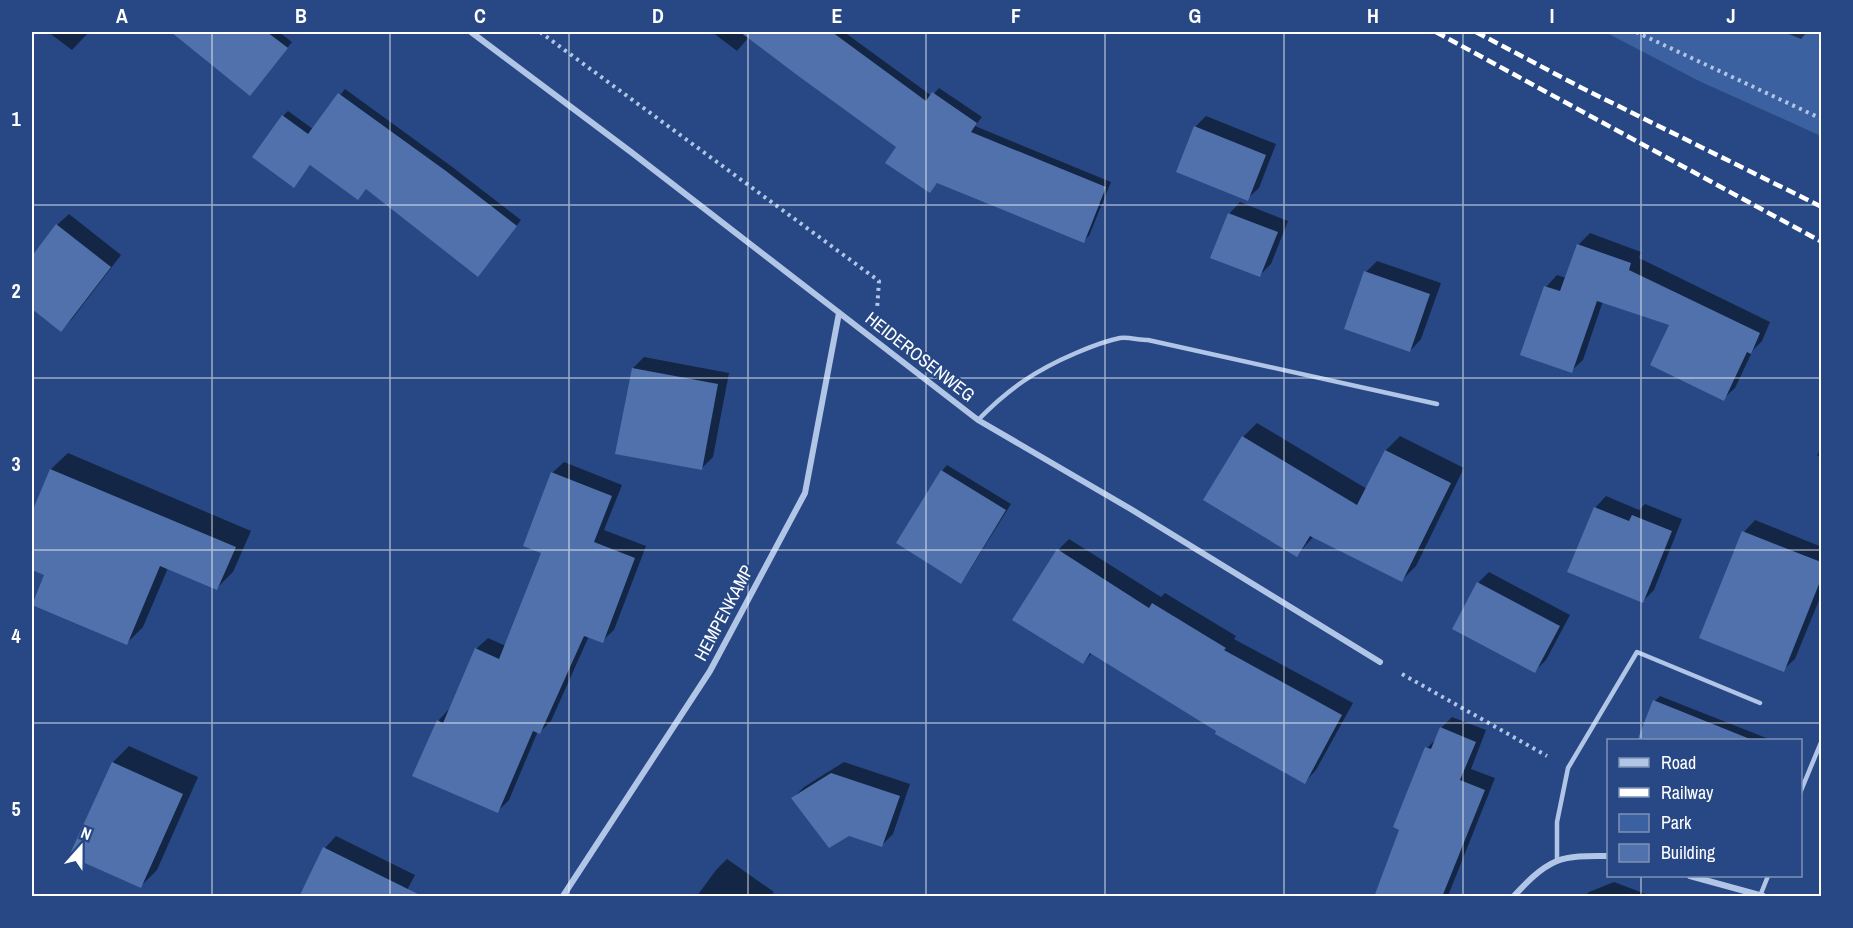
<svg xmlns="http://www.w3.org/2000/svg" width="1853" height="928" viewBox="0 0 1853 928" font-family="'Archivo Narrow',sans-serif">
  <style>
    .green { fill: #3c61a0 }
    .shadow { fill: #0007 }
    .building { fill: #5071ab }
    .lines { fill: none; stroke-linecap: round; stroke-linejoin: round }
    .path { stroke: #b1c5e7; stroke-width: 4; stroke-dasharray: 3 4.5; stroke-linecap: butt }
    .service { stroke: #b1c5e7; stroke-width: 4.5 }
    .minor { stroke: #b1c5e7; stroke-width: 6 }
    .rail { stroke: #fff; stroke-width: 4.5; stroke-dasharray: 10 4.5; stroke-linecap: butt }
    .grid { fill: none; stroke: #fff; stroke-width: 1.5; stroke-opacity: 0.55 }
    .labels { text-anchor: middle; stroke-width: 4.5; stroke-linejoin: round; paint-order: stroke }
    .street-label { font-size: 18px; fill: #fff; stroke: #274884 }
    .neatline { fill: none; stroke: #fff; stroke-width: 2 }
    .grid-label { font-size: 20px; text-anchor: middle; font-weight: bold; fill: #fff }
  </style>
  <rect width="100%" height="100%" fill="#274884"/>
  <!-- green -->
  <path class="green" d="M 1605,32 L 1821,32 L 1821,136 L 1699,81 Z"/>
  <!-- shadow -->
  <g class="shadow">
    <path d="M 48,32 L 89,32 L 72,50 Z"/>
    <path d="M 198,32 L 279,32 L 292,42 L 255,88 L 189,44 Z"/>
    <path d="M 712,32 L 844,32 L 932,96 L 939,88 L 982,117 L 975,126 L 1111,182 L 1089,236 L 1083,241 L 938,182 L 930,191 L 898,147 L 749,37 L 737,51 Z"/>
    <path d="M 1784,32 L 1807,32 L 1801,39 Z"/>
    <path d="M 345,89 L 451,166 L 521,220 L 483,269 L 367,188 L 358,198 L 311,164 L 299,180 L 283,116 L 288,111 L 313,129 Z"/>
    <path d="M 1206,116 L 1276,144 L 1259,188 L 1247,199 L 1195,127 Z"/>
    <path d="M 1240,202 L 1288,221 L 1271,264 L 1260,275 L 1229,214 Z"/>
    <path d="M 69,214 L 121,255 L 72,319 L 61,330 L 32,307 L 32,258 L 57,225 Z"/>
    <path d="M 1590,233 L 1641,252 L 1639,258 L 1770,322 L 1762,341 L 1753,350 L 1735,388 L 1723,399 L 1671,325 L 1603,301 L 1583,360 L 1571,371 L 1546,287 L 1557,275 L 1566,278 L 1578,245 Z"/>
    <path d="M 1377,261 L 1441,283 L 1421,339 L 1410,351 L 1366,272 Z"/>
    <path d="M 644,357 L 729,373 L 713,457 L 701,469 L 633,368 Z"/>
    <path d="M 1257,423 L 1367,489 L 1386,450 L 1400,436 L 1464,468 L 1416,566 L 1402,580 L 1314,536 L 1297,555 L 1205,500 L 1243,437 Z"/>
    <path d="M 1822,444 L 1822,457 L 1817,456 Z"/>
    <path d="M 68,453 L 251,531 L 233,572 L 217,588 L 168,568 L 143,627 L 127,643 L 46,575 L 32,568 L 32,516 L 51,469 Z"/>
    <path d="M 564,462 L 622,485 L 604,530 L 646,546 L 614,630 L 602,641 L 589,636 L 551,721 L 540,732 L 538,731 L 509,800 L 498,811 L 438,721 L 449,709 L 476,649 L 488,638 L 506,646 L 543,552 L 552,473 Z"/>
    <path d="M 947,465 L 1011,504 L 966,576 L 961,582 L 942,471 Z"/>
    <path d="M 1606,496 L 1639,510 L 1645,504 L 1682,519 L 1654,590 L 1643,601 L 1595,508 Z"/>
    <path d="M 1755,520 L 1822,547 L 1822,593 L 1795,659 L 1783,670 L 1701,637 L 1744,532 Z"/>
    <path d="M 1069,539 L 1161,597 L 1165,593 L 1236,636 L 1234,639 L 1353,703 L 1316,770 L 1305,782 L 1092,653 L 1083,663 L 1058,550 Z"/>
    <path d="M 1489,572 L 1570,615 L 1546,660 L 1535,671 L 1478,583 Z"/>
    <path d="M 1660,696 L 1769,739 L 1769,740 L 1639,740 L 1655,701 Z"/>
    <path d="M 1452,717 L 1486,730 L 1471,769 L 1495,778 L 1448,896 L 1375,896 L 1401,829 L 1427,748 L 1437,738 L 1441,728 Z"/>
    <path d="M 129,746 L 198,777 L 157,870 L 141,886 L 113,762 Z"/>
    <path d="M 844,762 L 910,784 L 893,834 L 882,845 L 793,798 L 804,787 Z"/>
    <path d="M 336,836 L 415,875 L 404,896 L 301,896 L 325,848 Z"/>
    <path d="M 727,859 L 774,892 L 771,896 L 697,896 L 716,870 Z"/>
    <path d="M 1614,882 L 1651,896 L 1585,896 L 1589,892 Z"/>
  </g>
  <!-- building -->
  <g class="building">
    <path d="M 171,32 L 267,32 L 288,48 L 250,96 Z"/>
    <path d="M 740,32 L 832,32 L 926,101 L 932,92 L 977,123 L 971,132 L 1106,187 L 1084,243 L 937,183 L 930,193 L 885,163 L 896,147 L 797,75 Z"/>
    <path d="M 338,93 L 446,171 L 517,226 L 478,277 L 366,189 L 358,200 L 310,165 L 294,188 L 252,157 L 282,115 L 308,134 Z"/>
    <path d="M 1194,126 L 1266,155 L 1248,201 L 1176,172 Z"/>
    <path d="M 1228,213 L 1278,232 L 1260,277 L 1210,258 Z"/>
    <path d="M 56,224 L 111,267 L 61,332 L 32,309 L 32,256 Z"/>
    <path d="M 1577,244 L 1631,263 L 1629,270 L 1760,333 L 1751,354 L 1747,352 L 1724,401 L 1650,365 L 1669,325 L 1597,301 L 1572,373 L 1520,355 L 1544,286 L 1560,291 Z"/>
    <path d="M 1364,271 L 1430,294 L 1410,352 L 1344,329 Z"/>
    <path d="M 632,368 L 718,384 L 702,470 L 615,454 Z"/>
    <path d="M 1242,436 L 1357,505 L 1385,450 L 1451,483 L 1402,582 L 1310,536 L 1297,557 L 1203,500 Z"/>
    <path d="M 50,469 L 236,547 L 217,590 L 160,566 L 127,645 L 32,605 L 44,575 L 32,570 L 32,512 Z"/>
    <path d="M 941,470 L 1006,510 L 961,584 L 896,543 Z"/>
    <path d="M 551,472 L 612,496 L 594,542 L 635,558 L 603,643 L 584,636 L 540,734 L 533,731 L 498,813 L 412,776 L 437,720 L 443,723 L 475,648 L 499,659 L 541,553 L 523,546 Z"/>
    <path d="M 1594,507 L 1629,521 L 1632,515 L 1672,531 L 1643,603 L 1567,572 Z"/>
    <path d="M 1742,531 L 1821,562 L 1821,579 L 1784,672 L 1699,638 Z"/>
    <path d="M 1057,549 L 1149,608 L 1152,603 L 1226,648 L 1224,650 L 1342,715 L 1305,784 L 1215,734 L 1216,731 L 1090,653 L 1083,664 L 1012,620 Z"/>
    <path d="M 1477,582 L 1560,626 L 1535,673 L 1452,629 Z"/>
    <path d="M 1653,700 L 1750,739 L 1750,741 L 1637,741 Z"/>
    <path d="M 1440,727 L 1476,742 L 1460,780 L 1485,790 L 1442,897 L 1374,897 L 1399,830 L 1393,827 L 1425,747 L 1431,749 Z"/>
    <path d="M 112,762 L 183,794 L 141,888 L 69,856 Z"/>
    <path d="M 831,773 L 900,796 L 882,847 L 849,836 L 829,848 L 791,798 Z"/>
    <path d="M 323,847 L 424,897 L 299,897 Z"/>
  </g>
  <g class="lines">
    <!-- path -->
    <g class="path">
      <path d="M 540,32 L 879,281 L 877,310"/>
      <path d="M 1636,32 L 1822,119"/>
      <path d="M 1402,674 L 1547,756"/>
    </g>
    <!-- service -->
    <g class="service">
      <path d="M 978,420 C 1008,389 1036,370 1076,353 C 1090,347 1105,341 1120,338 C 1129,337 1139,340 1148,340 L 1437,404"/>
      <path d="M 1800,793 L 1822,740"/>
      <path d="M 1557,861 L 1557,822 L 1568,768 L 1637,652 L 1760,703"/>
      <path d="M 1760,896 L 1768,876"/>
    </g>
    <!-- minor -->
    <g class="minor">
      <path d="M 471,32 L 631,152 L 978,420 L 1129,508 L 1380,662"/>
      <path d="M 1690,876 L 1763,896"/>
      <path d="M 563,896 L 710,671 L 805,493 L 839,313"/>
      <path d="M 1514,896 C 1526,883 1540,868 1557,861 C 1572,855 1592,856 1608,856"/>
    </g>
    <!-- rail -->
    <g class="rail">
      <path d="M 1436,32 L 1822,242"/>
      <path d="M 1476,32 L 1582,88 L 1822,207"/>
    </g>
  </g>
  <!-- grid -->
  <path class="grid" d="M 212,32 L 212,896M 390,32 L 390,896M 569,32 L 569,896M 748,32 L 748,896M 926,32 L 926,896M 1105,32 L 1105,896M 1284,32 L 1284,896M 1463,32 L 1463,896M 1641,32 L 1641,740M 32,205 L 1822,205M 32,378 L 1822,378M 32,550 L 1822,550M 32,723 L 1822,723M 1641,876 L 1641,896"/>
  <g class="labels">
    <!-- street labels -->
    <g class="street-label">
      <text transform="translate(920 357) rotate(38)" y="6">HEIDEROSENWEG</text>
      <text transform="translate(724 613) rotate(-62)" y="6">HEMPENKAMP</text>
    </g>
  </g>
  <!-- border -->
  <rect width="1853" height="928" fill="none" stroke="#274884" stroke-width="66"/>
  <!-- legend -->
  <rect x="1607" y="739" width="195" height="138" fill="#274884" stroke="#7d91b5" stroke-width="1.5"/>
  <rect x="1619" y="758" width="30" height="9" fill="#b1c5e7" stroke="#7d91b5" stroke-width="1.5"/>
  <text x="1661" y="769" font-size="18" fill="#ffffff">Road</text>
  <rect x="1619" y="788" width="30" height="9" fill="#ffffff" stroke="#7d91b5" stroke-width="1.5"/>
  <text x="1661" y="799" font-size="18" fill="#ffffff">Railway</text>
  <rect x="1619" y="814" width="30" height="18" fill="#3c61a0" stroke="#7d91b5" stroke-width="1.5"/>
  <text x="1661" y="829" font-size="18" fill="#ffffff">Park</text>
  <rect x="1619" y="844" width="30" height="18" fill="#5071ab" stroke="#7d91b5" stroke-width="1.5"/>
  <text x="1661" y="859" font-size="18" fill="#ffffff">Building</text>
  <!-- north arrow -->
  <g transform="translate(81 847) rotate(21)" stroke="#274884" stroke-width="4.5" paint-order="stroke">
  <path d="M0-4.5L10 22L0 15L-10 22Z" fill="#ffffff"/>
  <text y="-9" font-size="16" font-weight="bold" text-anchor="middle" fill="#ffffff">N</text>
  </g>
  <rect x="33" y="33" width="1787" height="862" class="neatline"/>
  <g class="grid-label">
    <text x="122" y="23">A</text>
    <text x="301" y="23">B</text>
    <text x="480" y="23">C</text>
    <text x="658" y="23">D</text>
    <text x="837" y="23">E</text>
    <text x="1016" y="23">F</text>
    <text x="1195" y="23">G</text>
    <text x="1373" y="23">H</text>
    <text x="1552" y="23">I</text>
    <text x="1731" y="23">J</text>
    <text x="16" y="126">1</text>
    <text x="16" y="298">2</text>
    <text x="16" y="471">3</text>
    <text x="16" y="643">4</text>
    <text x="16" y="816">5</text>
  </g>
</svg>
